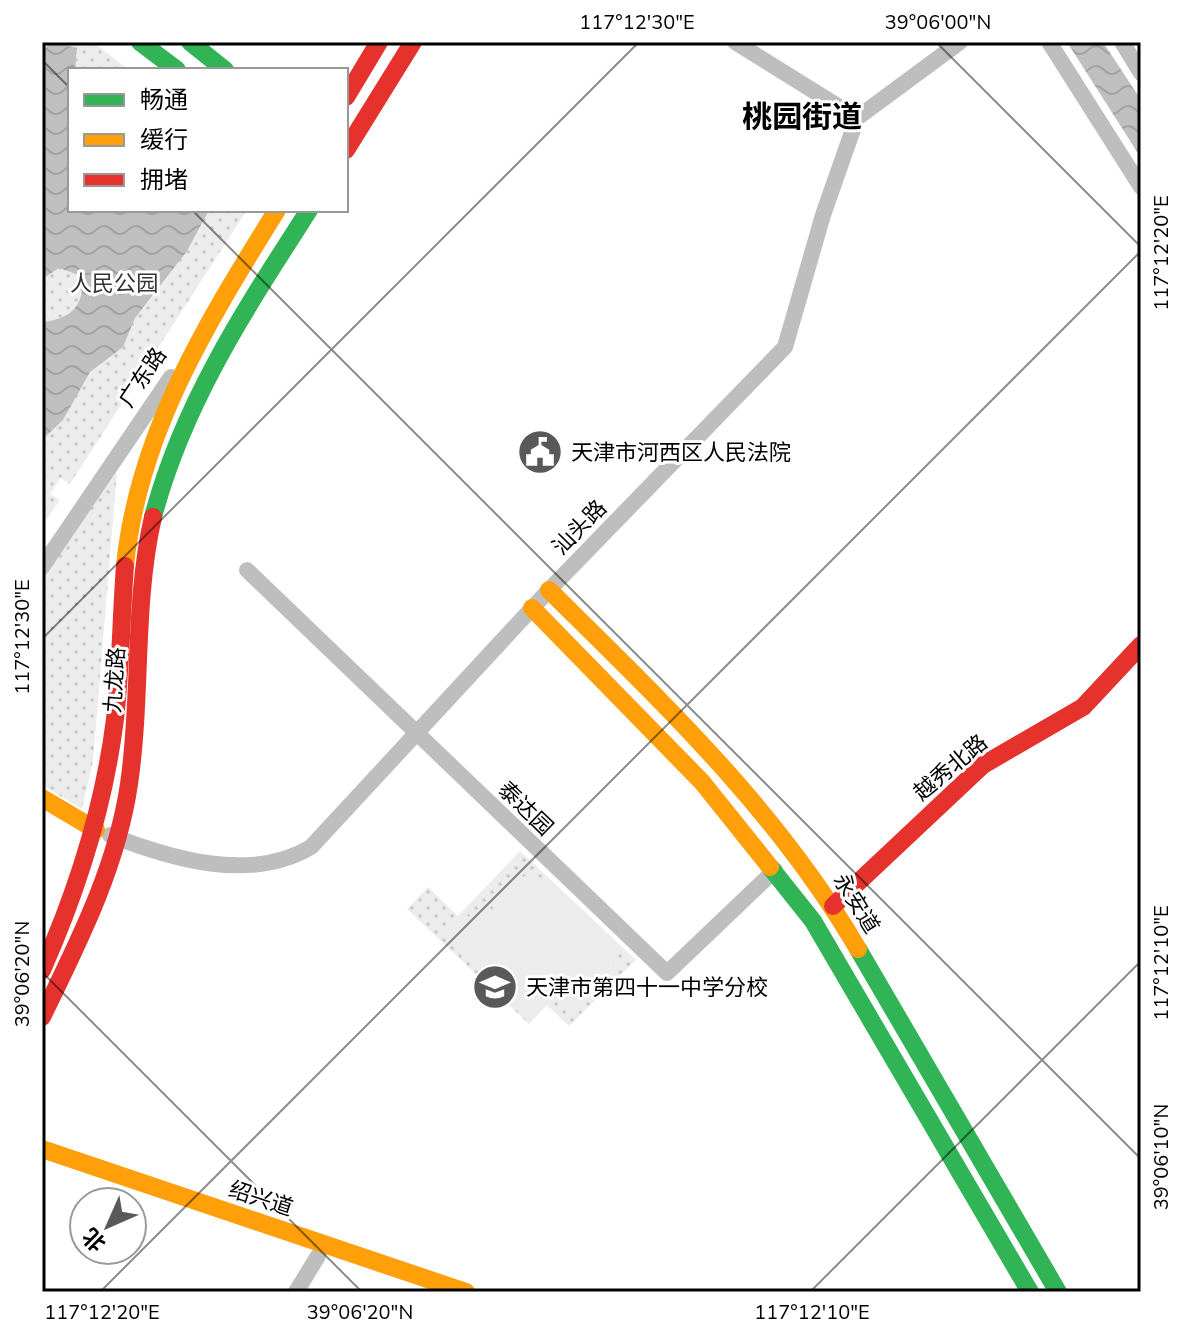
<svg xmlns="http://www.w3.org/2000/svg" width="1183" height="1334" viewBox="0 0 1183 1334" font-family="'Nunito Sans','Noto Sans SC',sans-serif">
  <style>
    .grass { fill: url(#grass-dots) }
    .pitch { fill: #ececec }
    .water { fill: url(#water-waves) }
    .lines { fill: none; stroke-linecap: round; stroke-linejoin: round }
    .street { stroke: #bebebe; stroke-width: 16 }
    .fast { stroke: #30b455; stroke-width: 18 }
    .slow { stroke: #ff9f0a; stroke-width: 18 }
    .jam { stroke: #e5322d; stroke-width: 18 }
    .ticks { fill: none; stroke: #000; stroke-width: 2; stroke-opacity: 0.45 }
    .labels { text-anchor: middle; stroke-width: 6; stroke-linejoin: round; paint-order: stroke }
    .park-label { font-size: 22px; fill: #333; stroke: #fff }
    .street-label { font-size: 22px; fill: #000; stroke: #fff }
    .poi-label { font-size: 22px; fill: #000; stroke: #fff; text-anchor: start }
    .district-label { font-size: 30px; font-weight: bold; fill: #000; stroke: #fff }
    .neatline { fill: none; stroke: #000; stroke-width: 3 }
    .ticks-label { font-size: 20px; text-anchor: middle; fill: #000 }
  </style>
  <defs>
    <pattern id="grass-dots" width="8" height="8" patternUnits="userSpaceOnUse" patternTransform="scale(2)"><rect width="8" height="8" fill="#ececec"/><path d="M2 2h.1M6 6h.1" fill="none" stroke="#c9c9c9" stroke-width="1.8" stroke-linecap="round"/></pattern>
    <pattern id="water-waves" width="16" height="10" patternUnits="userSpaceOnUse" patternTransform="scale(2)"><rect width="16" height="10" fill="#bfbfbf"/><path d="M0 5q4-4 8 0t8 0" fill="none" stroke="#a2a2a2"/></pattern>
  </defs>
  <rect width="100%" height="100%" fill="#fff"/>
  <!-- grass -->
  <g class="grass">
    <path d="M 42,42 L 93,42 L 129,70 L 70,70 L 70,210 L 247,210 L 70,484 L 60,478 L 50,494 L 60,500 L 47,519 L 42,516 Z"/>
    <path d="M 117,472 L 93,761 L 82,809 L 42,785 L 42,577 Z"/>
    <path d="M 520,851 L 636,960 L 569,1026 L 547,1005 L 529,1024 L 407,909 L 428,887 L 458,916 Z"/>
  </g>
  <!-- pitch -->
  <path class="pitch" d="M 525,876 L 550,880 L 615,943 C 617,973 606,992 576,997 L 584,1006 L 576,1015 L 555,995 L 532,1018 L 443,937 L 465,914 L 472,919 L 481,910 L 491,920 C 493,896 503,884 525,876 Z"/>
  <!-- water -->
  <g class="water">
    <path d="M 52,42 L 77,48 L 75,70 L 70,70 L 70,210 L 209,210 L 187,251 L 135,318 L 123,347 L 90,372 L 63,420 L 42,440 L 42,322 C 63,320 79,312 82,291 L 76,285 L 79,275 L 59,268 L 42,279 L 42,51 Z"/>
    <path d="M 1067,42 L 1103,42 L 1141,100 L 1141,158 Z"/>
  </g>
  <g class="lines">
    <!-- street -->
    <g class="street">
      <path d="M 735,42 L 857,118"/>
      <path d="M 1049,42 L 1141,187"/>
      <path d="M 1122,42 L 1141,73"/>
      <path d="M 42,567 L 171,377"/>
      <path d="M 247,570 L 667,973 L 775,870"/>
      <path d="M 110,835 C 171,859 251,883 311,847 L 549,590 L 785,347 L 823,215 L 857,118 L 960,42"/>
      <path d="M 296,1292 L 318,1256"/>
    </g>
    <!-- fast -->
    <g class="fast">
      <path d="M 140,42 L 177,70"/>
      <path d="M 190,42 L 225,70"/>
      <path d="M 153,517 C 183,403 246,308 309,210"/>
      <path d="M 770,867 L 813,921 L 1030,1292"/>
      <path d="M 858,949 L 1058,1292"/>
    </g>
    <!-- slow -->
    <g class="slow">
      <path d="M 125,566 C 138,433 208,321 277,210"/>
      <path d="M 549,590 C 662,702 777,810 858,949"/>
      <path d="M 532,608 L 702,782 L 770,867"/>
      <path d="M 42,798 L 96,830"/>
      <path d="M 42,1149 L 466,1292"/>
    </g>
    <!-- jam -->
    <g class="jam">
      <path d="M 346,97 L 379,42"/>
      <path d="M 346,150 L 413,42"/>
      <path d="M 833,906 L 983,765 L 1083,707 L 1141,645"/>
      <path d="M 42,970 C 78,889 104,807 115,719 C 121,668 121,617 125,566"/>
      <path d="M 42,1017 C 78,943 117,867 129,784 C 142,696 133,604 153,517"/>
    </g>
  </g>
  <!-- ticks -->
  <path class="ticks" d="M 936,42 L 1141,247M 42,60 L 70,88M 192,210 L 1141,1159M 42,639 L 639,42M 42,972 L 362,1292M 100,1292 L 1141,251M 810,1292 L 1141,961"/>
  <!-- icons -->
  <defs>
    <g id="civic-disc" transform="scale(2.3)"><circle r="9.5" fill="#595959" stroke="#fff"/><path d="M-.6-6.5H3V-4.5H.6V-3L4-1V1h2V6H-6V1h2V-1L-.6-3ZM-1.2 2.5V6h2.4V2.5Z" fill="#fff"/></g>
    <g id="school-disc" transform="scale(2.3)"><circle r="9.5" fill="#595959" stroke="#fff"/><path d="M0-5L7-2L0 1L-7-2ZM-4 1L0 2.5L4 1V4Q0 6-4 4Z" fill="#fff"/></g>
  </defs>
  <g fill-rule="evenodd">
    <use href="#civic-disc" x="540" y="452"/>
    <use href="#school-disc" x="495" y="987"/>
  </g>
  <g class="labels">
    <!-- park labels -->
    <g class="park-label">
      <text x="114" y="291">人民公园</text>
    </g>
    <!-- street labels -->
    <g class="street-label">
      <text transform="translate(142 377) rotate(-56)" y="8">广东路</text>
      <text transform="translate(579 527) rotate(-46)" y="8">汕头路</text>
      <text transform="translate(114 680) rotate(-86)" y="8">九龙路</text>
      <text transform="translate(950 767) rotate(-40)" y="8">越秀北路</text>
      <text transform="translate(526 808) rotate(44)" y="8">泰达园</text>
      <text transform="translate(857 903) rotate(58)" y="8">永安道</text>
      <text transform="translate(261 1198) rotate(18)" y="8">绍兴道</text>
    </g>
    <!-- poi labels -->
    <g class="poi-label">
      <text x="571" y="460">天津市河西区人民法院</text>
      <text x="526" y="995">天津市第四十一中学分校</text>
    </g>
    <!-- district labels -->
    <g class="district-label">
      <text x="802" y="127">桃园街道</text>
    </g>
  </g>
  <!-- border -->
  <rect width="1183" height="1334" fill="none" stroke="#ffffff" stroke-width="88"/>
  <!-- legend -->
  <rect x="68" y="68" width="280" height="144" fill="#ffffff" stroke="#999999" stroke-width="2"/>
  <rect x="84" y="94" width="40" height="12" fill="#30b455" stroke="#999999" stroke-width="2"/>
  <text x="140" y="108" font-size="24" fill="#000000">畅通</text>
  <rect x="84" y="134" width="40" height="12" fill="#ff9f0a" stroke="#999999" stroke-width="2"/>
  <text x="140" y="148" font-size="24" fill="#000000">缓行</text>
  <rect x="84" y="174" width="40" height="12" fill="#e5322d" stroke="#999999" stroke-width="2"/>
  <text x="140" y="188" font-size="24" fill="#000000">拥堵</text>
  <!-- north arrow -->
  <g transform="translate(108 1226) rotate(225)"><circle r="38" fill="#ffffff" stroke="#999999" stroke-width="2"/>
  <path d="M0-6L14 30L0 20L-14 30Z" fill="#595959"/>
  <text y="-12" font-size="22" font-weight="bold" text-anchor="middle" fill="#000000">北</text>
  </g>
  <rect x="44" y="44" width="1095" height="1246" class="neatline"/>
  <g class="ticks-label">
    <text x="637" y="29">117°12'30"E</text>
    <text x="938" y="29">39°06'00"N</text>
    <text transform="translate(1161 253) rotate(-90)" y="7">117°12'20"E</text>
    <text transform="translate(22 637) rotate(-90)" y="7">117°12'30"E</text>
    <text transform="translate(1161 963) rotate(-90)" y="7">117°12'10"E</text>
    <text transform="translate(22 974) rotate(-90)" y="7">39°06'20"N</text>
    <text transform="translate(1161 1157) rotate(-90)" y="7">39°06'10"N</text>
    <text x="102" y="1319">117°12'20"E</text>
    <text x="360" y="1319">39°06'20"N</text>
    <text x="812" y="1319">117°12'10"E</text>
  </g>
</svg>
